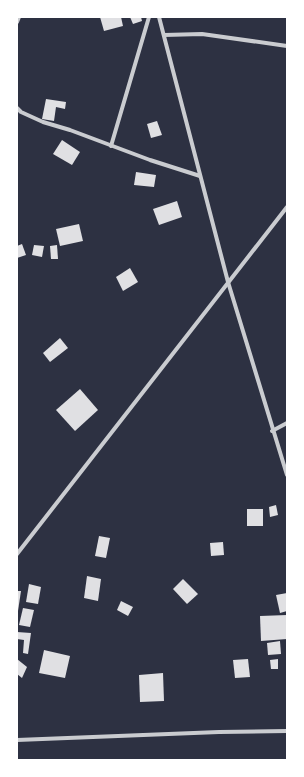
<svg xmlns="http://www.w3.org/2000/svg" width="304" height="777" viewBox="0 0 304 777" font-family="Raleway,sans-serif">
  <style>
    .building { fill: #e0e0e3 }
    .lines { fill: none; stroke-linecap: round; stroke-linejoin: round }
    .minor { stroke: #caccd0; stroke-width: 4 }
  </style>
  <rect width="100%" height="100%" fill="#2d3142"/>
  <!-- building -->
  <g class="building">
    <path d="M 100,17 L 121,17 L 123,26 L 104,31 Z"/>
    <path d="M 130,17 L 141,17 L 142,21 L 133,24 Z"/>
    <path d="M 46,99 L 66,102 L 65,109 L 56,107 L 54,121 L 42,119 Z"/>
    <path d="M 157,121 L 162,135 L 151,138 L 147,124 Z"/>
    <path d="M 62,140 L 80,152 L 72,165 L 53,154 Z"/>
    <path d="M 136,172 L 156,175 L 154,187 L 134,185 Z"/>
    <path d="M 177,201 L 182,217 L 159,225 L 153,209 Z"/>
    <path d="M 79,224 L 83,241 L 60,246 L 56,229 Z"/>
    <path d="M 22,244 L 26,255 L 17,258 L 17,246 Z"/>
    <path d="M 34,245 L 44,246 L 42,257 L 32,255 Z"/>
    <path d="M 57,245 L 58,259 L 51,259 L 50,246 Z"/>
    <path d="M 130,268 L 138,282 L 123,291 L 116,277 Z"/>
    <path d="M 60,338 L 68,348 L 50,362 L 43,353 Z"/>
    <path d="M 80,389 L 98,410 L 75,431 L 56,410 Z"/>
    <path d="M 276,505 L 278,515 L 270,517 L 269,507 Z"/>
    <rect x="247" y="509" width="16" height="17"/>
    <path d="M 99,536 L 110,538 L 106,558 L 95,556 Z"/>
    <path d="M 223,542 L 224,555 L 211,556 L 210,543 Z"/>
    <path d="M 87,576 L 101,579 L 98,601 L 84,598 Z"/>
    <path d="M 183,579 L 198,594 L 187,604 L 173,589 Z"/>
    <path d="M 29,584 L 41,587 L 38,604 L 26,602 Z"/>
    <path d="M 17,591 L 21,591 L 18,611 L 17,611 Z"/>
    <path d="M 287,593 L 287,611 L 280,613 L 276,595 Z"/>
    <path d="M 121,601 L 133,607 L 128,616 L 117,610 Z"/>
    <path d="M 23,608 L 34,610 L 30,627 L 19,625 Z"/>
    <path d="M 287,615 L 287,639 L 261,641 L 260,616 Z"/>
    <path d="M 17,632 L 31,633 L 28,654 L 23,653 L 24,640 L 17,639 Z"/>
    <path d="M 280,641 L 281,654 L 268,655 L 267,643 Z"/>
    <path d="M 44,650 L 70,656 L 65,678 L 39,673 Z"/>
    <path d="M 17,659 L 27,667 L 22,678 L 17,674 Z"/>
    <path d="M 248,659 L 250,677 L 235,678 L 233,660 Z"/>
    <path d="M 278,659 L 278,669 L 271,669 L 270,660 Z"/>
    <path d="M 163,673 L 164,701 L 140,702 L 139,675 Z"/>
  </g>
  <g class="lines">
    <!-- minor -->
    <g class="minor">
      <path d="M 159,17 L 228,282 L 287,475"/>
      <path d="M 17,22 L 19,17"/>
      <path d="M 164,35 L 202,34 L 287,46"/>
      <path d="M 17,108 L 21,112 L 43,122 L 70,130 L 150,160 L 200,176"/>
      <path d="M 111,146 L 149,17"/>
      <path d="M 272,431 L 287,423"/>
      <path d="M 17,554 L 287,207"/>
      <path d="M 17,740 L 219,732 L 287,731"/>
    </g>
  </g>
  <!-- border -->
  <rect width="304" height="777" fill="none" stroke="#ffffff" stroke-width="36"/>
</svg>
